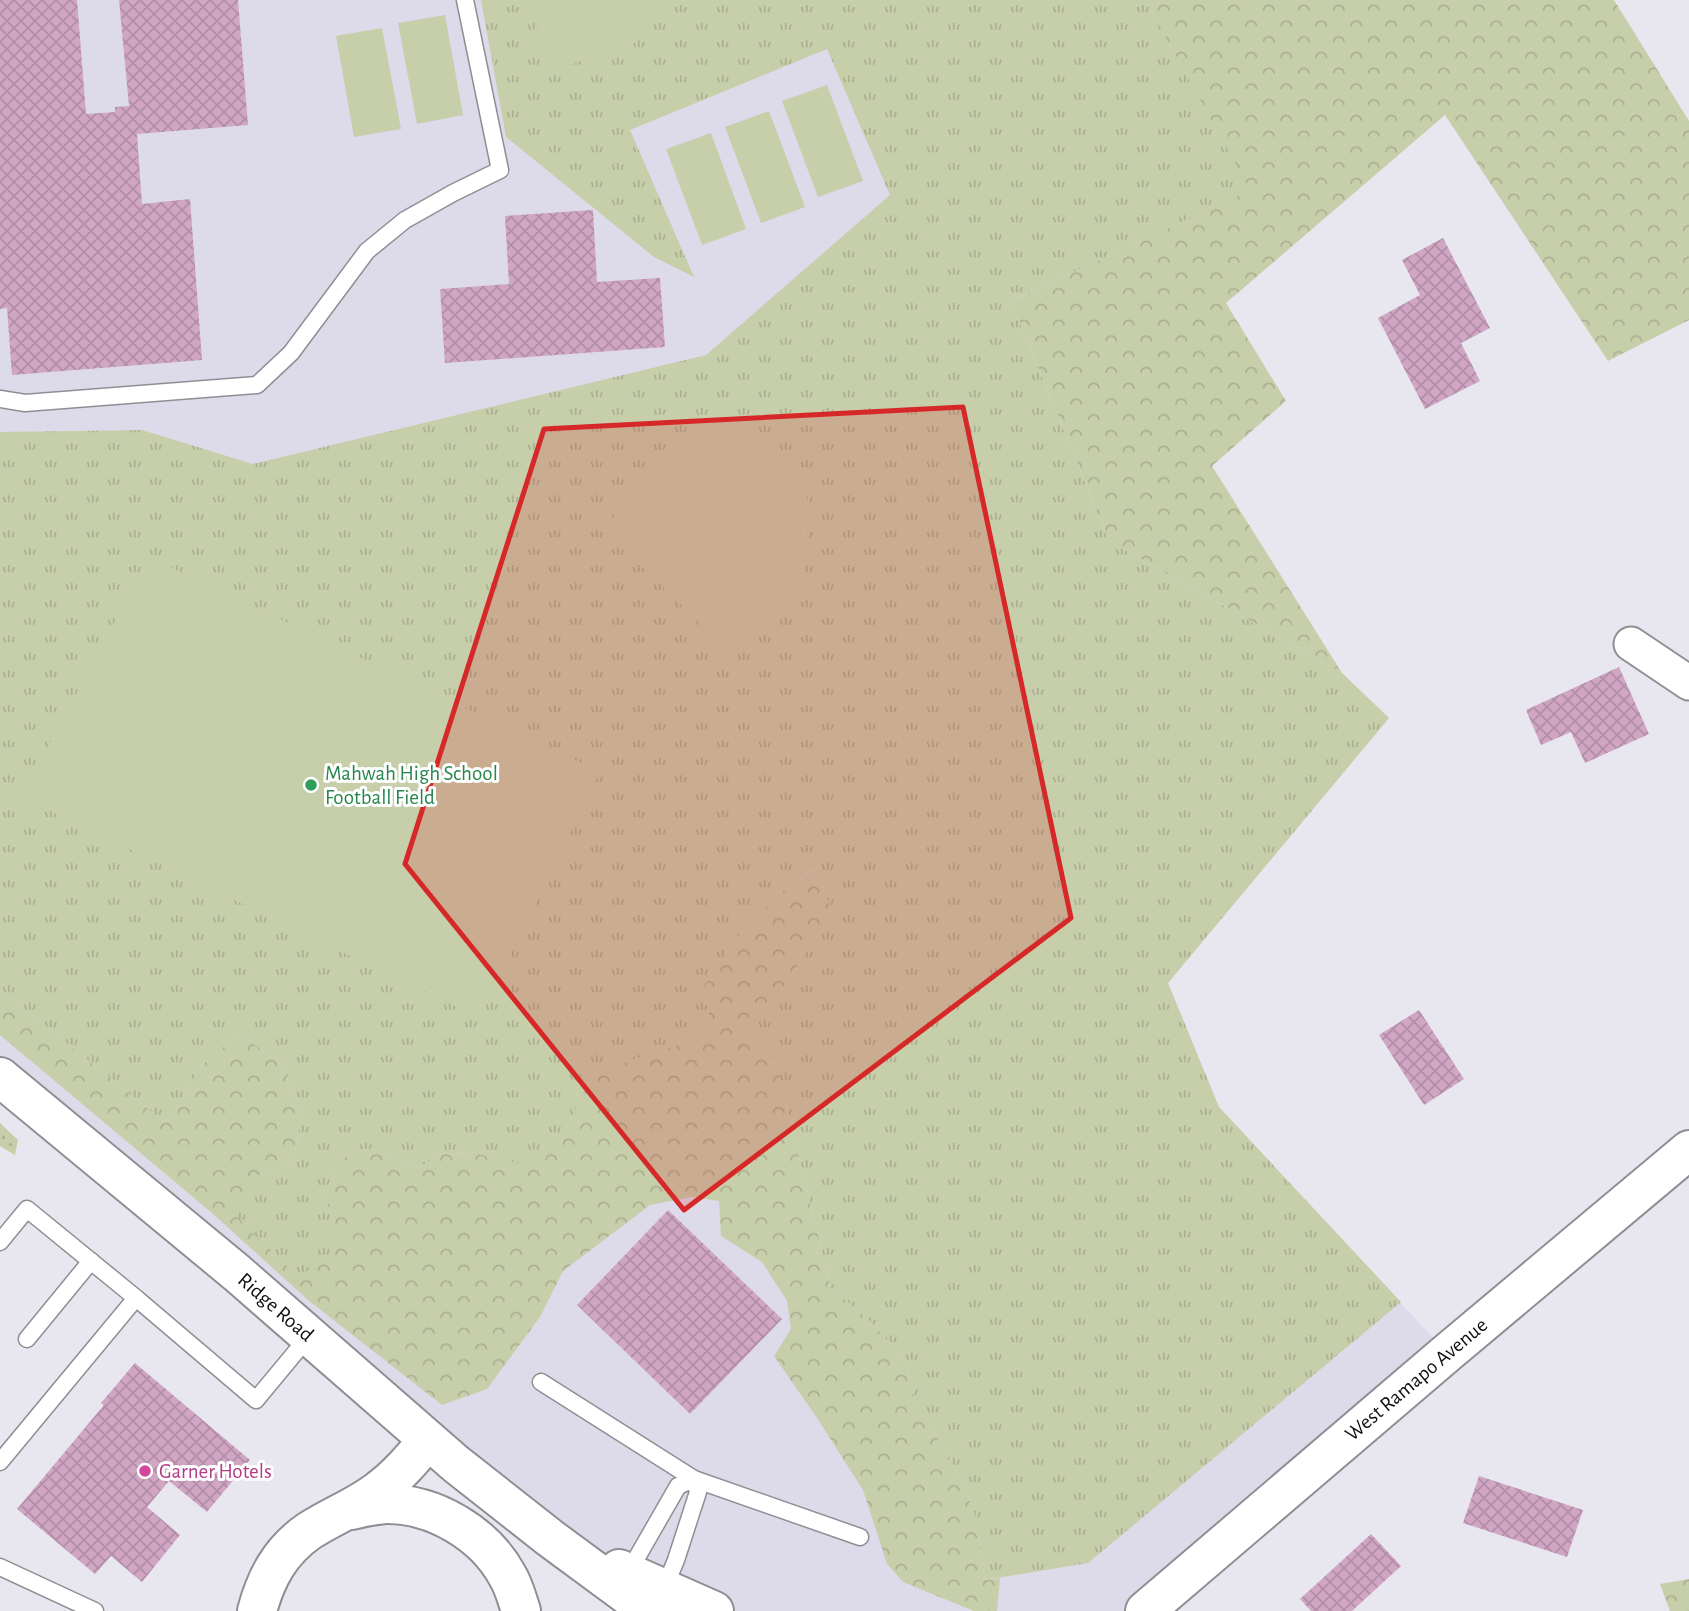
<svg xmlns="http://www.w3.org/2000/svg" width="1689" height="1611" viewBox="0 0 1689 1611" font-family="'Alegreya Sans',sans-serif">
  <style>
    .built { fill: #dddbea }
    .grass { fill: url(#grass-dots) }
    .forest { fill: url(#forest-crowns) }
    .park { fill: url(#park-tufts) }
    .garden { fill: #c7ceaa }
    .building { fill: url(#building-cross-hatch) }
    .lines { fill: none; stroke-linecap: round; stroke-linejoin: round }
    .lane-casing { stroke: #8f8e95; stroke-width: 19 }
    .street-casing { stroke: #8f8e95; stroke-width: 37 }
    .secondary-casing { stroke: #8f8e95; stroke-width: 42 }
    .highway-casing { stroke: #8f8e95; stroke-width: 42 }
    .lane { stroke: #fff; stroke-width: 16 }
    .street { stroke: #fff; stroke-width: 33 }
    .secondary { stroke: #fff; stroke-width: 38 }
    .highway { stroke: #fff; stroke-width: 38 }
    .marked { fill: #d62828; fill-opacity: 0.2; stroke: #d62828; stroke-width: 5; stroke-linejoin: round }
    .leisure-dot { fill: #2e9e5b; stroke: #fff; stroke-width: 2.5 }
    .hotel-dot { fill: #d1479c; stroke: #fff; stroke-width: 2.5 }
    .labels { text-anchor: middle; stroke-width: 6; stroke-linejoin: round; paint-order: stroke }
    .leisure-label { font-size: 21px; fill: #27864d; stroke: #fff; text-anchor: start }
    .street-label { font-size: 21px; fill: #0e0d10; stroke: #fff }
    .hotel-label { font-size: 21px; fill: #b23c85; stroke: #fff; text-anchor: start }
  </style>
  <defs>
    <pattern id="grass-dots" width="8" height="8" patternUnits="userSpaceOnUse" patternTransform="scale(1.75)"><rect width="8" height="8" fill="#c7ceaa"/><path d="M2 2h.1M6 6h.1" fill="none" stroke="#aab091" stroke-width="1.8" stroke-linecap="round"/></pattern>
    <pattern id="forest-crowns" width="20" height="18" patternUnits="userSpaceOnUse" patternTransform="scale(1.75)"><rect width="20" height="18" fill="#c7ceaa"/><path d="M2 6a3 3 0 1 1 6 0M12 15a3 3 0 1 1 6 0" fill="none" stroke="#aab091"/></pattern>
    <pattern id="park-tufts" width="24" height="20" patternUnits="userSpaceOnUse" patternTransform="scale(1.75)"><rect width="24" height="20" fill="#c7ceaa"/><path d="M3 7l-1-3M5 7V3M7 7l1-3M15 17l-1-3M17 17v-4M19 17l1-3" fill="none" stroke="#aab091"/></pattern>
    <pattern id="building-cross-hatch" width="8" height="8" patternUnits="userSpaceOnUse" patternTransform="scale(1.75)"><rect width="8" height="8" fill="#d1a6c4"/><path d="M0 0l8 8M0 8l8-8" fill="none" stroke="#b28ea7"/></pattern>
  </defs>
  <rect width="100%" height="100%" fill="#e8e7ef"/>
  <!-- built -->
  <path class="built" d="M 0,0 L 1145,0 L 1011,301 L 1109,541 L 1342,673 L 1389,718 L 1168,983 L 1219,1107 L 1447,1353 L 1145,1611 L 714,1611 L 550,1538 L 0,1077 Z"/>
  <!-- grass -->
  <path class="grass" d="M 0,1123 L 18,1140 L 15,1155 L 0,1146 Z"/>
  <!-- forest -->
  <g class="forest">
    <path d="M 1145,0 L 1614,0 L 1689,121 L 1689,320 L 1608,361 L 1445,115 L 1226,303 L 1286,401 L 1212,466 L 1342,673 L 1109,541 L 1011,301 L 1249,190 Z"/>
    <path d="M 818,868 L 832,913 L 782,989 L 744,1022 L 758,1038 L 779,1074 L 831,1288 L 868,1319 L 907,1362 L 915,1400 L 954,1465 L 974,1511 L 985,1580 L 1000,1578 L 997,1611 L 974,1611 L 903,1582 L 887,1564 L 863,1490 L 817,1418 L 774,1356 L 791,1329 L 787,1301 L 762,1262 L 721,1236 L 719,1201 L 692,1197 L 650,1205 L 563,1271 L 540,1317 L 487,1389 L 442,1405 L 308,1300 L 212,1213 L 0,1035 L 0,989 L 166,1123 L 203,1064 L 240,1033 L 282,1066 L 302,1111 L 293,1164 L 251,1178 L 334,1223 L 325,1197 L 336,1165 L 354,1149 L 379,1149 L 398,1162 L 418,1168 L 441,1154 L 470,1152 L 535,1166 L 568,1125 L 593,1073 L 714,1033 L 702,988 L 735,940 L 778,894 Z"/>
    <path d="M 1689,1579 L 1689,1611 L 1670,1611 L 1660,1584 Z"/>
  </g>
  <!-- park -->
  <path class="park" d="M 481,0 L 1145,0 L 1250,190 L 1011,301 L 1109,541 L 1342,673 L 1389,718 L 1168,983 L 1219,1107 L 1401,1302 L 1088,1563 L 985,1580 L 974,1511 L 954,1465 L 915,1400 L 907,1362 L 868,1319 L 831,1288 L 779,1074 L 758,1038 L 744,1022 L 782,989 L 832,913 L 817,868 L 778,894 L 735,940 L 702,988 L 714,1033 L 593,1073 L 568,1125 L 535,1167 L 470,1152 L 441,1154 L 418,1168 L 398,1162 L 379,1149 L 354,1149 L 336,1165 L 325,1197 L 334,1223 L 337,1242 L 323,1262 L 297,1276 L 237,1217 L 251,1178 L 293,1164 L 302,1111 L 282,1066 L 240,1033 L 203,1064 L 166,1123 L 0,989 L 0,432 L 142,430 L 253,464 L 706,355 L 890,195 L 827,49 L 630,130 L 694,277 L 654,257 L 506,137 Z"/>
  <!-- garden -->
  <g class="garden">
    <path d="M 527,0 L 646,0 L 643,32 L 637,42 L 552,71 Z"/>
    <path d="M 445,15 L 463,115 L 417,124 L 398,23 Z"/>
    <path d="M 382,28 L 401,129 L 354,137 L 336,36 Z"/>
    <path d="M 827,85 L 863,181 L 818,197 L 782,101 Z"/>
    <path d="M 769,111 L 805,207 L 761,223 L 725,127 Z"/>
    <path d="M 711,133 L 746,229 L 702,245 L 666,149 Z"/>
    <path d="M 718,411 L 743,419 L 788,459 L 804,483 L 809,506 L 806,570 L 792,596 L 749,636 L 724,648 L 603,527 Z"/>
    <path d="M 149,557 L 600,772 L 480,1018 L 21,797 Z"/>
  </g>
  <!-- building -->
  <g class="building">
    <path d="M 0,0 L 77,0 L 86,114 L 115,112 L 115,107 L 129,106 L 119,0 L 238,0 L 248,125 L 137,134 L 142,204 L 190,199 L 202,360 L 12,375 L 7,308 L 0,309 Z"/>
    <path d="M 593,210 L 597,282 L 660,278 L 665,347 L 445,363 L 440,289 L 509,284 L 505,216 Z"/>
    <path d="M 1443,238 L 1490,328 L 1461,343 L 1480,381 L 1425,409 L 1378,318 L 1420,295 L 1402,260 Z"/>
    <path d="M 1619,667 L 1649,734 L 1585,763 L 1571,732 L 1541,745 L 1526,710 Z"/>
    <path d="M 1419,1010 L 1464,1079 L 1424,1105 L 1379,1035 Z"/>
    <path d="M 668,1210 L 782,1319 L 690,1414 L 577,1305 Z"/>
    <path d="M 135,1363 L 250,1460 L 207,1512 L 169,1481 L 147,1507 L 180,1535 L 142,1582 L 111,1556 L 95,1574 L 17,1509 L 104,1405 L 101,1403 Z"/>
    <path d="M 1479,1476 L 1583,1510 L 1567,1557 L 1463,1523 Z"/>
    <path d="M 1371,1534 L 1401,1566 L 1352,1611 L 1311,1611 L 1300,1599 Z"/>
  </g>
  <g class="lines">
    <!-- lane casing -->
    <g class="lane-casing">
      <g id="lane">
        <path d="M 0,399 L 25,403 L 257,385 L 291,353 L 367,251 L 405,220 L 453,193 L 500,170 L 465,0"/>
        <path d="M 0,1242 L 27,1209 L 136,1298"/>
        <path d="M 27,1339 L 91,1261"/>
        <path d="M 541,1382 L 694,1479 L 860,1537"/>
        <path d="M 0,1462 L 136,1298 L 256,1400 L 309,1336"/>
        <path d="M 0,1567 L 95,1611"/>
        <path d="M 628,1573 L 678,1486 L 694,1479 L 698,1492 L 676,1560 L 664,1589"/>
      </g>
    </g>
    <!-- street casing -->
    <g class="street-casing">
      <path id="street" d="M 1631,644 L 1689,683"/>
    </g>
    <!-- secondary casing -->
    <g class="secondary-casing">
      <g id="secondary">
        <path d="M 0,1077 L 237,1273 L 456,1464 L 550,1538 L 649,1611"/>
        <path d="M 619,1569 L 714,1611"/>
        <path d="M 1145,1611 L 1447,1353 L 1689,1150"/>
      </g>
    </g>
    <!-- highway casing -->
    <g class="highway-casing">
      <g id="highway">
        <path d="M 352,1510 C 363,1507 374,1505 385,1504 C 433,1503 484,1533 507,1575 C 514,1586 517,1599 521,1611"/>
        <path d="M 257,1611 C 266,1578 280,1551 309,1531 C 332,1516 357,1507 379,1490 C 398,1476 413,1458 428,1440"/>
      </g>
    </g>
    <!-- lane -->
    <use href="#lane" class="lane"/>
    <!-- street -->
    <use href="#street" class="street"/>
    <!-- secondary -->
    <use href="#secondary" class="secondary"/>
    <!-- highway -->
    <use href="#highway" class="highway"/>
  </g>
  <!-- marked area -->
  <path class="marked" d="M 963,407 L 1071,918 L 684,1210 L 405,864 L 544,429 Z"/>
  <!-- markers -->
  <circle class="leisure-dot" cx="311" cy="785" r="7"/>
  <circle class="hotel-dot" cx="145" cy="1471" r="7"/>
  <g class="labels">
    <!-- leisure labels -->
    <g class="leisure-label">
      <text x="325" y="780">Mahwah High School<tspan x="325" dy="24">Football Field</tspan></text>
    </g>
    <!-- street labels -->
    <g class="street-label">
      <text transform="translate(276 1307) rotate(41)" y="7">Ridge Road</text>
      <text transform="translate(1416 1379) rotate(-40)" y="7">West Ramapo Avenue</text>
    </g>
    <!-- hotel labels -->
    <g class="hotel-label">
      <text x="159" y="1478">Garner Hotels</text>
    </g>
  </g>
</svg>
